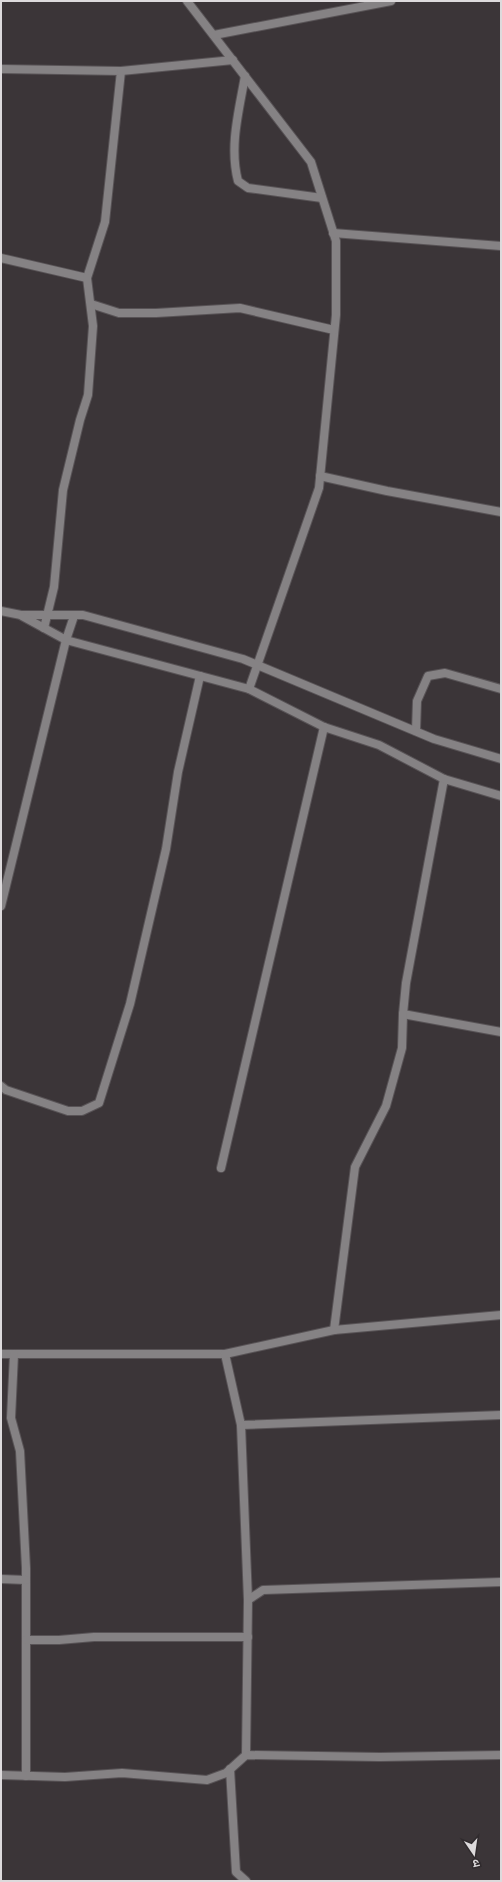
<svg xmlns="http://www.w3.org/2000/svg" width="502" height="1882" viewBox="0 0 502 1882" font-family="'Noto Serif','Noto Sans Devanagari',serif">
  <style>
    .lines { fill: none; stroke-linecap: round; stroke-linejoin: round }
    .minor-casing { stroke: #585356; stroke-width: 10 }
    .tertiary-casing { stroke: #585356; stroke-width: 10 }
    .minor { stroke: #858284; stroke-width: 8 }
    .tertiary { stroke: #858284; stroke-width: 8 }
  </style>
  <rect width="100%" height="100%" fill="#3b3538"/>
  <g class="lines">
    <!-- minor casing -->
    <g class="minor-casing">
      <g id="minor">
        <path d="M 187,1 L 311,162 L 336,241 L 336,315 L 319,488 L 249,689"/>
        <path d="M 214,35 L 391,1"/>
        <path d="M 1,69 L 121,71 L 105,222 L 87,278 L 1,258"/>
        <path d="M 121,71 L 233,60"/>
        <path d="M 245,76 C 239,111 229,146 238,181 L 248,188 L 322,198"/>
        <path d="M 333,233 L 501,246"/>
        <path d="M 91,304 L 119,313 L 156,313 L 240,308 L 334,330"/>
        <path d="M 320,476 L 387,491 L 501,512"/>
        <path d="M 44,628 L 54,587 L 63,490 L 80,420 L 88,395 L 93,326 L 87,278"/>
        <path d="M 416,731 L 417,701 L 428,676 L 445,673 L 501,689"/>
        <path d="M 444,779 L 406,983 L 403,1014 L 501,1032"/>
        <path d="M 1,906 L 66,640 L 74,616"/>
        <path d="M 1,1086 L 6,1090 L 68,1111 L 82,1111 L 99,1103 L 130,1004 L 166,849 L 178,772 L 200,676"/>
        <path d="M 221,1168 L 324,727"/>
        <path d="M 334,1330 L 355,1167 L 386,1106 L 402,1048 L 403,1014"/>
        <path d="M 1,1354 L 225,1354 L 241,1425 L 501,1415"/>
        <path d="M 14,1354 L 11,1418 L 20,1451 L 26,1568 L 26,1776"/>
        <path d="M 225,1354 L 334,1330 L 501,1315"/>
        <path d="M 241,1425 L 248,1600"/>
        <path d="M 1,1579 L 26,1580"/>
        <path d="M 26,1640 L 59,1640 L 94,1637 L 248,1637"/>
        <path d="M 246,1755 L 248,1600 L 263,1590 L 501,1582"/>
        <path d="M 230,1769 L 236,1872 L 246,1881"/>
        <path d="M 1,1775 L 65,1777 L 122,1773 L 207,1780 L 226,1773 L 246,1755 L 380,1757 L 501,1755"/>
      </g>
    </g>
    <!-- tertiary casing -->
    <g class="tertiary-casing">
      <g id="tertiary">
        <path d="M 1,611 L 21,615 L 83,615 L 243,659 L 434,739 L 501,759"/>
        <path d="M 22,616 L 66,640 L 249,689 L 324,727 L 379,745 L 444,779 L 501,796"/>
      </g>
    </g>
    <!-- minor -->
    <use href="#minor" class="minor"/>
    <!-- tertiary -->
    <use href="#tertiary" class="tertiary"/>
  </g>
  <!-- border -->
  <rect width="502" height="1882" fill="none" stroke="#dddadc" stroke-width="4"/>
  <!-- north arrow -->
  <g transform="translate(474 1854) rotate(167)" stroke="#302b2e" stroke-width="3" paint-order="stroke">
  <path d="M0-3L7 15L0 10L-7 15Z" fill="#dddadc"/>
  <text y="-6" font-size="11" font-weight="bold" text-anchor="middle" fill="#dddadc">उ</text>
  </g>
</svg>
